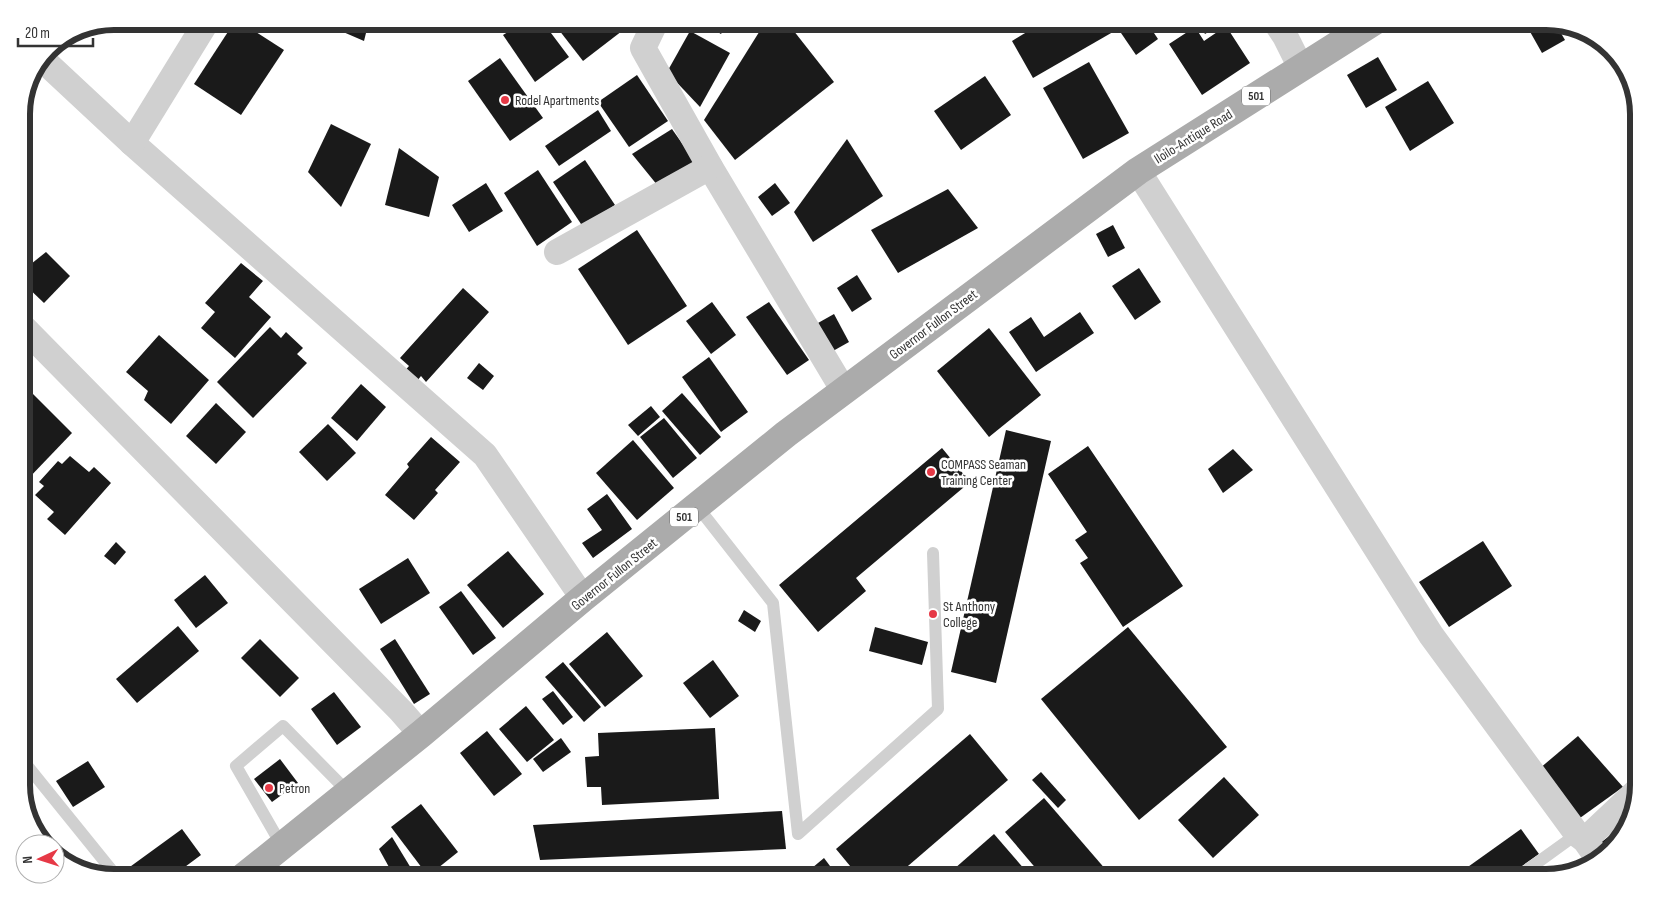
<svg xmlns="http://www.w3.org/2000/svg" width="1660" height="899" viewBox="0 0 1660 899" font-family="'Sofia Sans Condensed',sans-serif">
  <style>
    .building { fill: #1a1a1a }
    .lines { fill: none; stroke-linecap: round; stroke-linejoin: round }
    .lane { stroke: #d0d0d0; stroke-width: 12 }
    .street { stroke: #d0d0d0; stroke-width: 26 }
    .primary { stroke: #ababab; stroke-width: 28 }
    .poi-dot { fill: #e63946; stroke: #fff; stroke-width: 2 }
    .labels { text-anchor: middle; stroke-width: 5; stroke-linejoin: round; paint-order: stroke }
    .shield { fill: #fff; stroke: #707070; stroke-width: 1 }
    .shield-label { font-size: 12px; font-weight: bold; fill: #333 }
    .poi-label { font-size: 14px; fill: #333; stroke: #fff; text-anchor: start }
    .street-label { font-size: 14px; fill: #333; stroke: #fff }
    .rim { fill: none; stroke: #333; stroke-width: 6 }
  </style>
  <rect width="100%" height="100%" fill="#fff"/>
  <!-- building -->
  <g class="building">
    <path d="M 235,21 L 239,21 L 284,50 L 241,115 L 194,84 Z"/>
    <path d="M 328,21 L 369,21 L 364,41 L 327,25 Z"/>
    <path d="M 526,21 L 542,21 L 569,57 L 535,82 L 503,35 Z"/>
    <path d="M 552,21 L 615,21 L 622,31 L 583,61 Z"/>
    <path d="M 699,21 L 729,21 L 721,34 Z"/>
    <path d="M 766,21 L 786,21 L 834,82 L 735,160 L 704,120 Z"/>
    <path d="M 1045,21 L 1132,21 L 1033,78 L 1012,41 Z"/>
    <path d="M 1138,21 L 1146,21 L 1158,39 L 1136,55 L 1121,33 Z"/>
    <path d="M 1197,21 L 1227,21 L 1205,34 Z"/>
    <path d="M 1524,21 L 1546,21 L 1555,23 L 1565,40 L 1542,53 Z"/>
    <path d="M 1564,25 L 1576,28 L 1568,33 Z"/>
    <path d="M 1226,26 L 1250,63 L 1202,95 L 1169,44 L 1195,27 L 1204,41 Z"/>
    <path d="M 690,31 L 730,53 L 700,107 L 667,72 Z"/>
    <path d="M 1378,57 L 1397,90 L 1366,108 L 1347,75 Z"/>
    <path d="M 500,58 L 543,118 L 510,141 L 468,81 Z"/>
    <path d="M 1089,62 L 1129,133 L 1083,159 L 1043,88 Z"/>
    <path d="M 637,75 L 668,121 L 629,147 L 598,102 Z"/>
    <path d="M 985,76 L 1011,115 L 961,150 L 934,111 Z"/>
    <path d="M 1428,81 L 1454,123 L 1410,151 L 1385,107 Z"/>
    <path d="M 598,110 L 611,131 L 559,166 L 545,146 Z"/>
    <path d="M 331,124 L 371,144 L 341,207 L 308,172 Z"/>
    <path d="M 672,129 L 698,166 L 658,186 L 632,154 Z"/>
    <path d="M 847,139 L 883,196 L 813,242 L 794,212 Z"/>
    <path d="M 399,148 L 439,177 L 429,217 L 385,205 Z"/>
    <path d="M 585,160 L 615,205 L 583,227 L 553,182 Z"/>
    <path d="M 538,170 L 572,222 L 537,246 L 504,193 Z"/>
    <path d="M 486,183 L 503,211 L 469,232 L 452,205 Z"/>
    <path d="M 775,183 L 790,203 L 772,216 L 758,197 Z"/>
    <path d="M 948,189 L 978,228 L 898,273 L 871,230 Z"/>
    <path d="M 1113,225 L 1125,248 L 1108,257 L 1096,234 Z"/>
    <path d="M 637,230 L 687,306 L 628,345 L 578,269 Z"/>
    <path d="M 46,252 L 70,276 L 44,303 L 21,281 L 21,272 Z"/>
    <path d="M 241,263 L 263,281 L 249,297 L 271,317 L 235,358 L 201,328 L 215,312 L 205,303 Z"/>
    <path d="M 1139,268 L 1161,302 L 1135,320 L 1112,286 Z"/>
    <path d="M 857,275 L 872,299 L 852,312 L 837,288 Z"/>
    <path d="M 463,288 L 489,312 L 426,382 L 421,376 L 413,386 L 401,375 L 409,366 L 400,358 Z"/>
    <path d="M 712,302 L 736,335 L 711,354 L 686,321 Z"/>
    <path d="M 769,302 L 809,360 L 787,375 L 746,317 Z"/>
    <path d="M 1080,312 L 1094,333 L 1036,372 L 1009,332 L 1031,317 L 1044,337 Z"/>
    <path d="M 834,314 L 849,342 L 833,351 L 818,323 Z"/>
    <path d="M 270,327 L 281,338 L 286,332 L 303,348 L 297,354 L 307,363 L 253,418 L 217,382 Z"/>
    <path d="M 989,328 L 1041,395 L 989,437 L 937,371 Z"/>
    <path d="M 159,335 L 209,380 L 171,424 L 144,400 L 148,391 L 126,372 Z"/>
    <path d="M 709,357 L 748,412 L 721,432 L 682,377 Z"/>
    <path d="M 479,363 L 494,376 L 483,390 L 467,378 Z"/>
    <path d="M 361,384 L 386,407 L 357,441 L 331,418 Z"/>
    <path d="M 25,386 L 72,433 L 26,481 L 21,477 L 21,390 Z"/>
    <path d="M 682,393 L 721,437 L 700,455 L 662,411 Z"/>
    <path d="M 216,403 L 246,432 L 216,464 L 186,436 Z"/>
    <path d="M 651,406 L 660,417 L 638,436 L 628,425 Z"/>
    <path d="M 664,418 L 697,458 L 673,478 L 640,437 Z"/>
    <path d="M 328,424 L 356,453 L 327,481 L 299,452 Z"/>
    <path d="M 1006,430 L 1051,441 L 996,683 L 951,672 Z"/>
    <path d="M 431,437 L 460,462 L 435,490 L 438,493 L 414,520 L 385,495 L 409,467 L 407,464 Z"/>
    <path d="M 633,440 L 674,488 L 637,520 L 596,473 Z"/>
    <path d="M 1088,446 L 1183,586 L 1123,627 L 1080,563 L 1088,558 L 1075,540 L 1087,532 L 1048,474 Z"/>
    <path d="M 942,448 L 970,482 L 856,578 L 866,591 L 818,632 L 779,585 Z"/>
    <path d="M 1233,449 L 1253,470 L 1223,493 L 1208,469 Z"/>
    <path d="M 70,456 L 89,472 L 94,467 L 111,483 L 65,535 L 47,519 L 54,512 L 35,495 L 44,486 L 39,482 L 58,461 L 62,464 Z"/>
    <path d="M 607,494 L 632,529 L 593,558 L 582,543 L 602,530 L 587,509 Z"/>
    <path d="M 1483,541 L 1512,586 L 1449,627 L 1419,582 Z"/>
    <path d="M 116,542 L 126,552 L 115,565 L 104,556 Z"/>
    <path d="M 508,551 L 544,594 L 503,628 L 467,585 Z"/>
    <path d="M 408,558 L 430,593 L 381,624 L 359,589 Z"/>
    <path d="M 205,575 L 228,603 L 196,628 L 174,600 Z"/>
    <path d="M 461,591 L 496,638 L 473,655 L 439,607 Z"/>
    <path d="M 744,610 L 761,621 L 755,632 L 738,621 Z"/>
    <path d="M 178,626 L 199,651 L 137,703 L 116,679 Z"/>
    <path d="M 875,627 L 928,642 L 922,665 L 869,651 Z"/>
    <path d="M 1128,627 L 1227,747 L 1139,820 L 1041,699 Z"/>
    <path d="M 607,632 L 643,676 L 605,707 L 569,664 Z"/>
    <path d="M 260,639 L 299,678 L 280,697 L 241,658 Z"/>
    <path d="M 395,639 L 430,694 L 414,704 L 380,649 Z"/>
    <path d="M 713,660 L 739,696 L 710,718 L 683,683 Z"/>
    <path d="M 563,662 L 601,707 L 584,722 L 545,677 Z"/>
    <path d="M 553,691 L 573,717 L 563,725 L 542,699 Z"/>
    <path d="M 334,692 L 361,727 L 337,745 L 311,709 Z"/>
    <path d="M 526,706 L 554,740 L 527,762 L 499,729 Z"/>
    <path d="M 715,728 L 719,799 L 602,805 L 601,787 L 587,787 L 585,757 L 599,756 L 598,733 Z"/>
    <path d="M 487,731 L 522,774 L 494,796 L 460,753 Z"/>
    <path d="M 970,734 L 1008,780 L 894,878 L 860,878 L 836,849 Z"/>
    <path d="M 1578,736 L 1623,787 L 1573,823 L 1539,769 Z"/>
    <path d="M 561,738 L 571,752 L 543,772 L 533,759 Z"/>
    <path d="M 280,759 L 298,783 L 272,802 L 254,779 Z"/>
    <path d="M 88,761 L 105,787 L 73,807 L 56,781 Z"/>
    <path d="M 1041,772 L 1066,800 L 1058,808 L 1032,780 Z"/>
    <path d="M 1224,777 L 1259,815 L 1213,858 L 1178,820 Z"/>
    <path d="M 1044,798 L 1113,878 L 1044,878 L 1005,832 Z"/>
    <path d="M 421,804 L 458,852 L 428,876 L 391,827 Z"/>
    <path d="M 782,811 L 786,849 L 540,860 L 533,825 Z"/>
    <path d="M 1630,821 L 1629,826 L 1606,852 L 1600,843 Z"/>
    <path d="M 182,829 L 201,855 L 170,878 L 133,878 L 127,869 Z"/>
    <path d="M 1521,829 L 1539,854 L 1505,878 L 1471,878 L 1465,869 Z"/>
    <path d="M 994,834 L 1032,878 L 948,878 L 946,876 Z"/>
    <path d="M 392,837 L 417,878 L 395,878 L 379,849 Z"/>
    <path d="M 824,858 L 839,878 L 800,878 Z"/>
  </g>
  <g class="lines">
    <!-- lane -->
    <g class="lane">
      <path d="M 697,506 L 773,603 L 798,834 L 938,709 L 933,553"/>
      <path d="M 21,758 L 118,878"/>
      <path d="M 282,846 L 236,766 L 283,726 L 349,793"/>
      <path d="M 1516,878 L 1577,834"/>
    </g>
    <!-- street -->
    <g class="street">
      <path d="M 656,21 L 643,48 L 710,167 L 844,391"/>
      <path d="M 1275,21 L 1285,36 L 1301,68"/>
      <path d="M 43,60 L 132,143 L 485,455 L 583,598"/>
      <path d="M 132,143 L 207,21"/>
      <path d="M 1138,171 L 1431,635 L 1577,834 L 1585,840 L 1599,860"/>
      <path d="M 557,252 L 710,167"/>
      <path d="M 21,325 L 401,711 L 421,734"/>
      <path d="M 1585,840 L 1637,791"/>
    </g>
    <!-- primary -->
    <path class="primary" d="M 242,878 L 421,734 L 583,598 L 786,434 L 1138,171 L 1375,21"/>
  </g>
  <!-- markers -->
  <g class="poi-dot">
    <circle cx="505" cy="100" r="5"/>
    <circle cx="931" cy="472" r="5"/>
    <circle cx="933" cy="614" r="5"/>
    <circle cx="269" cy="788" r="5"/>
  </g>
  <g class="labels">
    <!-- shield labels -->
    <g class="shield">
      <rect x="1242" y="86.5" width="28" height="19" rx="4"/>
      <rect x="670" y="507.5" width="28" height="19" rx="4"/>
    </g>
    <g class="shield-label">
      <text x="1256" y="100">501</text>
      <text x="684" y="521">501</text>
    </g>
    <!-- poi labels -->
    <g class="poi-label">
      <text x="515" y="105">Rodel Apartments</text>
      <text x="941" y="469">COMPASS Seaman<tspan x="941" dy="16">Training Center</tspan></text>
      <text x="943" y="611">St Anthony<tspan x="943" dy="16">College</tspan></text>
      <text x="279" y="793">Petron</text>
    </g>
    <!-- street labels -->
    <g class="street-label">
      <text transform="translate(1193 136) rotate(-32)" y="5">Iloilo-Antique Road</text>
      <text transform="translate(933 324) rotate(-37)" y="5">Governor Fullon Street</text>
      <text transform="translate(614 574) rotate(-39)" y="5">Governor Fullon Street</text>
    </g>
  </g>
  <!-- crop -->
  <path d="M0 0H1660V899H0ZM114 30H1546A84 84 0 0 1 1630 114V785A84 84 0 0 1 1546 869H114A84 84 0 0 1 30 785V114A84 84 0 0 1 114 30Z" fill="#fff" fill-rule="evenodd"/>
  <path class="rim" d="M114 30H1546A84 84 0 0 1 1630 114V785A84 84 0 0 1 1546 869H114A84 84 0 0 1 30 785V114A84 84 0 0 1 114 30Z"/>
  <!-- north arrow -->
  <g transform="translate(40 859) rotate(266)"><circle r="24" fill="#ffffff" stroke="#adadad"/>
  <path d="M0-4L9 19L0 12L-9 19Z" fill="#e63946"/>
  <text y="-8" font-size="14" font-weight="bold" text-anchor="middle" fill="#333333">N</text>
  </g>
  <!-- scale -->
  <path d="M18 38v8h75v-8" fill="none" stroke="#333333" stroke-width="2.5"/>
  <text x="25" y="38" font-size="15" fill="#333333" stroke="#ffffff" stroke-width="4" paint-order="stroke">20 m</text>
</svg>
